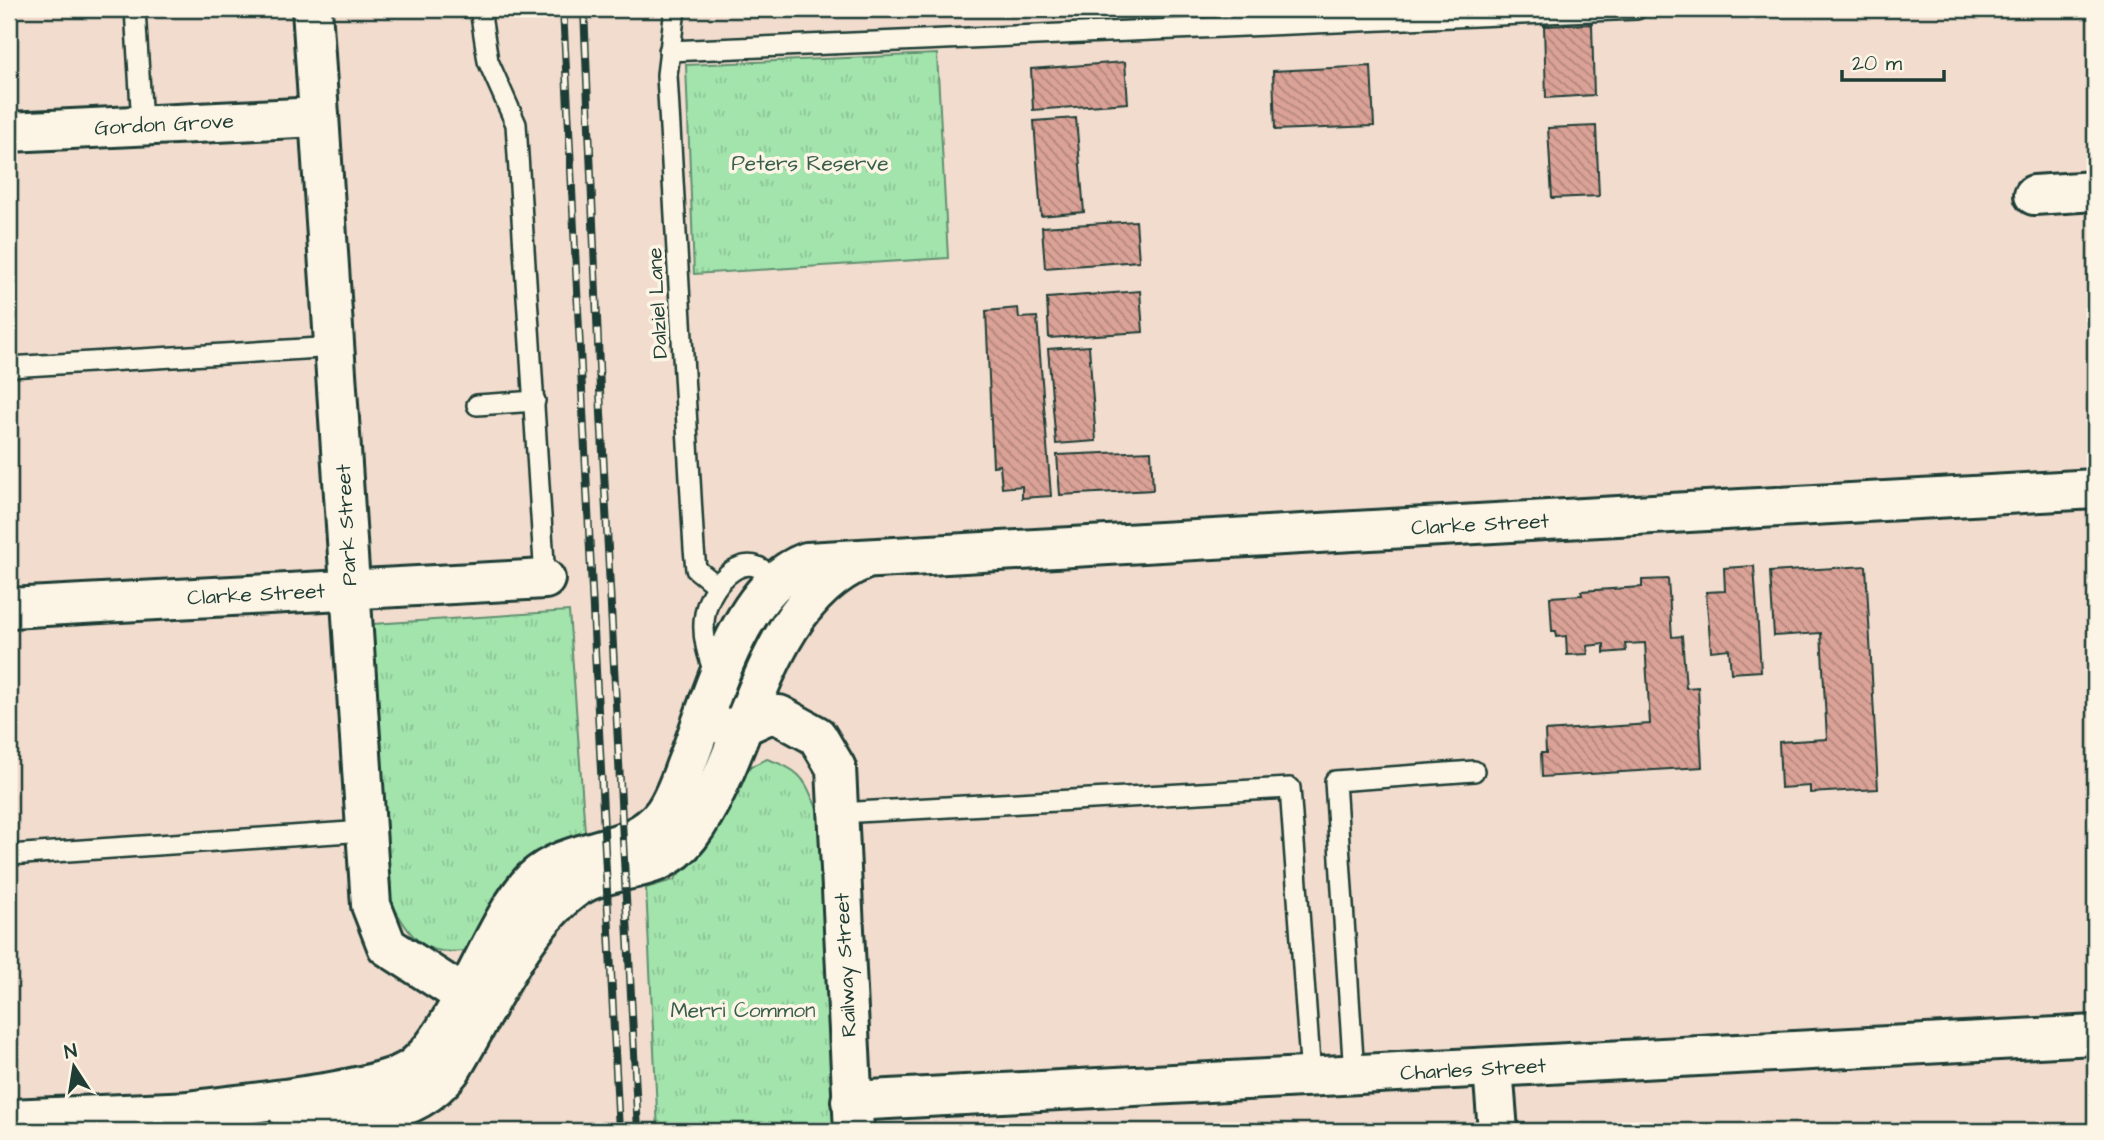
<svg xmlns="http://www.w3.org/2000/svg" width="2104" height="1140" viewBox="0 0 2104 1140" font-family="'Architects Daughter',sans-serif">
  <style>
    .grass { fill: url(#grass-tufts); stroke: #619070; stroke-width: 2 }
    .building { fill: url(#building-back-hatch); stroke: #1f3d34; stroke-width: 2 }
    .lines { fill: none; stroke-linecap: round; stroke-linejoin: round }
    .lane-casing { stroke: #1f3d34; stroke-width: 24 }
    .street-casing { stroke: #1f3d34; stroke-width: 44 }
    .lane { stroke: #fcf5e5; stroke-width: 19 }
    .street { stroke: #fcf5e5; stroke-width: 38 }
    .rail-casing { stroke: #1f3d34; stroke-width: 8 }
    .rail { stroke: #fcf5e5; stroke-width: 5; stroke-dasharray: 16; stroke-linecap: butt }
    .labels { text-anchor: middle; stroke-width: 7; stroke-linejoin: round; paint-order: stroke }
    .street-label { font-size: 21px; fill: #1f3d34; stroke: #fcf5e5 }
    .park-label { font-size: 21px; fill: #395e4c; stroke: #fcf5e5 }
  </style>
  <defs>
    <pattern id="grass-tufts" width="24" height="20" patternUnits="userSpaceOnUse" patternTransform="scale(1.75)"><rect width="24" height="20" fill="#a3e4ad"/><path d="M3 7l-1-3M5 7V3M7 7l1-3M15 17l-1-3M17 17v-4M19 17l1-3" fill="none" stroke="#8cc495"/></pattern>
    <pattern id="building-back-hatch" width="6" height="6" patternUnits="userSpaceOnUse" patternTransform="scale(1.75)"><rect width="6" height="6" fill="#dba297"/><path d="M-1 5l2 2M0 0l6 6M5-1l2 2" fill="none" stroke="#b1857c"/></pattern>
  </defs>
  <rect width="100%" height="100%" fill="#f2dcce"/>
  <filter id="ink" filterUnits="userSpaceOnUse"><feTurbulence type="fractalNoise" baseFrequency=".0143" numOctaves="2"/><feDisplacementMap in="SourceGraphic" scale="14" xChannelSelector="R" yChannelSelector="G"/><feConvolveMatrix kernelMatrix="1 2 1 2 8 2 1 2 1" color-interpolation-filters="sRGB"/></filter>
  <g filter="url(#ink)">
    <!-- grass -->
    <g class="grass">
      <path d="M 937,54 L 948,258 L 694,274 L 686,65 Z"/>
      <path d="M 569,611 L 585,832 L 529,856 L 470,950 C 424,958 413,940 391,903 L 373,624 Z"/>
      <path d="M 767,759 C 807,772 804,782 821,817 L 842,1131 L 658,1131 L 646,888 L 674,880 L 692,857 L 738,772 Z"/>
    </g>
    <!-- building -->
    <g class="building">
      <path d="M 1592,24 L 1594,95 L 1546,98 L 1544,26 Z"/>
      <path d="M 1125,62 L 1128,103 L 1033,110 L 1031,69 Z"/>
      <path d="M 1371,66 L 1374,126 L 1275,130 L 1273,71 Z"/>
      <path d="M 1076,118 L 1084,212 L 1041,216 L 1034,121 Z"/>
      <path d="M 1596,126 L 1599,196 L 1552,198 L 1548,128 Z"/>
      <path d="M 1136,221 L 1139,261 L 1045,268 L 1042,227 Z"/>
      <path d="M 1140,291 L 1143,332 L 1049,338 L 1047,298 Z"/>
      <path d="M 1018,308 L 1019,318 L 1037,317 L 1051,496 L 1022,498 L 1022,486 L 1002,488 L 1000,465 L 993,466 L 986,311 Z"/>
      <path d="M 1089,346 L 1096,441 L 1056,444 L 1048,349 Z"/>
      <path d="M 1151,451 L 1153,490 L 1060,495 L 1057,455 Z"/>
      <path d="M 1754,566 L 1761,671 L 1731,673 L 1729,649 L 1711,651 L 1706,592 L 1725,591 L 1724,568 Z"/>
      <path d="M 1866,566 L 1878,789 L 1810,793 L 1810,786 L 1781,788 L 1779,742 L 1827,739 L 1821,633 L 1774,636 L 1770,572 Z"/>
      <path d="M 1668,579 L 1672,637 L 1682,636 L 1686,688 L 1698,687 L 1702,767 L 1542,777 L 1541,753 L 1546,753 L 1545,731 L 1650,724 L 1645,643 L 1625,644 L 1626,651 L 1604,653 L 1604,644 L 1587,646 L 1588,654 L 1567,655 L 1566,636 L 1557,637 L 1556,631 L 1552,631 L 1550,597 L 1582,595 L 1581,591 L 1642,587 L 1642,580 Z"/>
    </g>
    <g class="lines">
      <!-- lane casing -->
      <g class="lane-casing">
        <g id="lane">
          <path d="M 135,9 L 142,124"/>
          <path d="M 480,9 L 488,61 L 516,124 L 545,579"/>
          <path d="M 675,9 L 667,75 L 694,549 L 696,569 L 716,585"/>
          <path d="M 669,51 L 1637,9"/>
          <path d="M 9,367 L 336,347"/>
          <path d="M 477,405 L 535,401"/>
          <path d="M 716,677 C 708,657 701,635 705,614 C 710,582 750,542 773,582"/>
          <path d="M 839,813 L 1290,788 L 1311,1077"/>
          <path d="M 9,855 L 365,831"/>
          <path d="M 1354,1075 L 1335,781 L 1474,771"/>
        </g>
      </g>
      <!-- street casing -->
      <g class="street-casing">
        <g id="street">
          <path d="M 312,9 L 371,905 L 387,946 L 485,1009"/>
          <path d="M 9,132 L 319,117"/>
          <path d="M 2034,195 L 2095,191"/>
          <path d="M 9,608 L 545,579"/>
          <path d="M 728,728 L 745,725 L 767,715 L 779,715 L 817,736 L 836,768 L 854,1131"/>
          <path d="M 1493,1068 L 1498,1131"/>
          <path d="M 851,1101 L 2095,1035"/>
          <path d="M 189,1111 C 235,1104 385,1092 415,1066 C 439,1046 454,1014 469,988 C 486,957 510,902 534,879 C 572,844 633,856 664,813 C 674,799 680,781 686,765 C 711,704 738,586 807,562 L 2095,489"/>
          <path d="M 289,1113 C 347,1118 411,1122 450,1071 C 485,1015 519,931 571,891 C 609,862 657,879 689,836 C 751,753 760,603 864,560"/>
          <path d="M 9,1119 L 215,1110"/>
        </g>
      </g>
      <!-- lane -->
      <use href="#lane" class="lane"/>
      <!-- street -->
      <use href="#street" class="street"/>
      <!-- rail casing -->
      <g class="rail-casing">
        <g id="rail">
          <path d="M 563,9 L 619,1131"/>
          <path d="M 584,9 L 601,413 L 638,1131"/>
        </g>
      </g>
      <!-- rail -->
      <use href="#rail" class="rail"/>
    </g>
  </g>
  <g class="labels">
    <!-- street labels -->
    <g class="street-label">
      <text transform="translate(164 124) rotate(-3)" y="7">Gordon Grove</text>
      <text transform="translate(657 303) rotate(-93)" y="7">Dalziel Lane</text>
      <text transform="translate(1480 524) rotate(-3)" y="7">Clarke Street</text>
      <text transform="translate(346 525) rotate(-93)" y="7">Park Street</text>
      <text transform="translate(256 594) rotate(-3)" y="7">Clarke Street</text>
      <text transform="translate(845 965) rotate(-93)" y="7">Railway Street</text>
      <text transform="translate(1473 1069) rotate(-3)" y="7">Charles Street</text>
    </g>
    <!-- park labels -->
    <g class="park-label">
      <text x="810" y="170">Peters Reserve</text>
      <text x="743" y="1017">Merri Common</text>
    </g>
  </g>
  <!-- margin -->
  <rect width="2104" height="1140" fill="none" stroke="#fcf5e5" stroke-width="35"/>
  <rect x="18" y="18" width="2069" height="1105" fill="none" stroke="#1f3d34" stroke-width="2.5" filter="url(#ink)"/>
  <!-- north arrow -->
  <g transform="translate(74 1067) rotate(348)" stroke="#fcf5e5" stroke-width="5" paint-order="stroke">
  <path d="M0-5L12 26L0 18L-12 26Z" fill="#1f3d34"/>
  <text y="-10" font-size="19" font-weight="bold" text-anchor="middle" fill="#1f3d34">N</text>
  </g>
  <!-- scale -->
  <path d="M1842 70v10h102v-10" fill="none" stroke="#1f3d34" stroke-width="3.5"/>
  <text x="1852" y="70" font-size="21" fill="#1f3d34" stroke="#fcf5e5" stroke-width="5" paint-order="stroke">20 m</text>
</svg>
